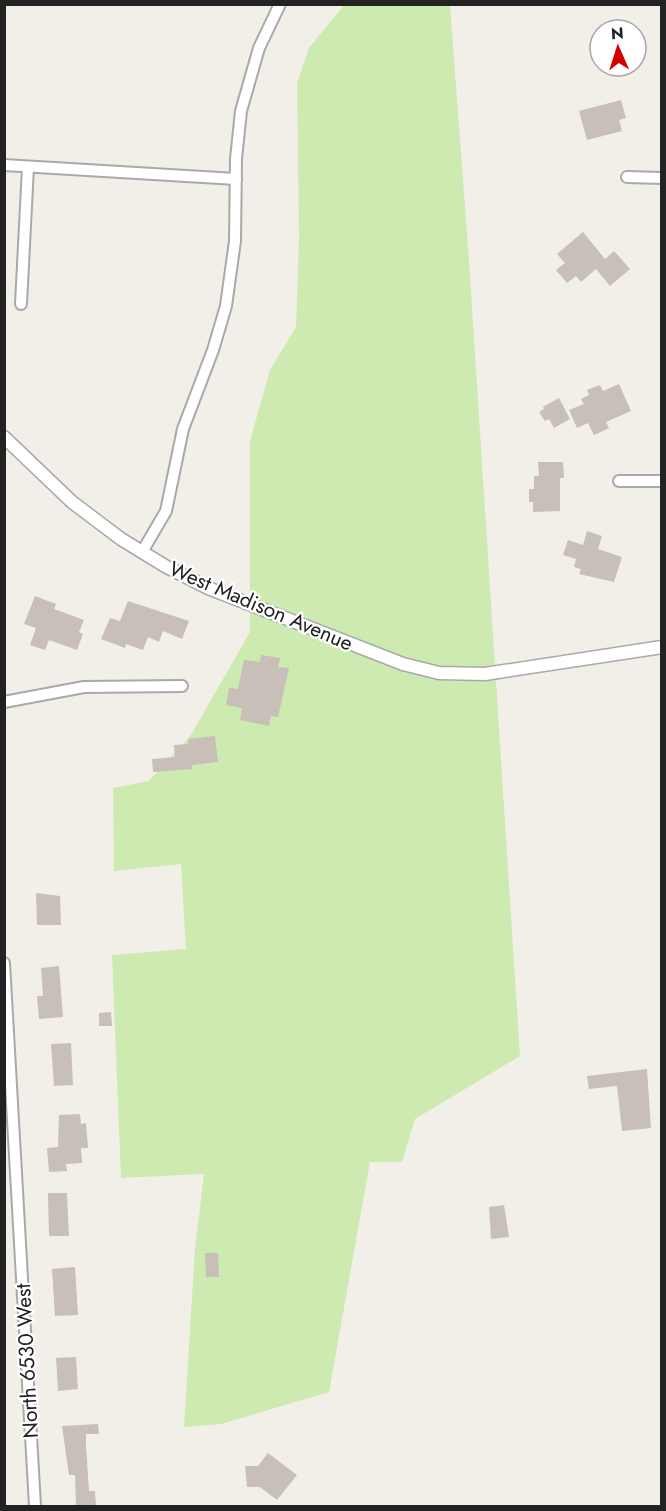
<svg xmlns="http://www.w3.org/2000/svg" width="666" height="1511" viewBox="0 0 666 1511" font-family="Jost,sans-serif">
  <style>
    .grass { fill: #cdebb0 }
    .building { fill: #c7bfb8 }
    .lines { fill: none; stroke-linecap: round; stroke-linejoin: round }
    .minor-casing { stroke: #a9a9a9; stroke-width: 14 }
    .tertiary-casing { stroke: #a9a9a9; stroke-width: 15 }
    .minor { stroke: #fff; stroke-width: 10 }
    .tertiary { stroke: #fff; stroke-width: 12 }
    .labels { text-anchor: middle; stroke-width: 4.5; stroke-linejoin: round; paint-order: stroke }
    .street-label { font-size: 21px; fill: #222; stroke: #fff }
  </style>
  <rect width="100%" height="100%" fill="#f2efe9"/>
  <!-- grass -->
  <path class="grass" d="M 344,5 L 450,5 L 469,260 L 520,1056 L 415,1119 L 402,1162 L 370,1162 L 329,1392 L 221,1424 L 184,1427 L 195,1249 L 204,1174 L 121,1178 L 112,955 L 186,949 L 181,864 L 114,871 L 113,788 L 149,781 L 191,735 L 250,632 L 250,441 L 270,370 L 296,327 L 299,238 L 297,83 L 309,48 Z"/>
  <!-- building -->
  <g class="building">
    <path d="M 621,100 L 626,118 L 619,120 L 622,131 L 587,140 L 579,111 Z"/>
    <path d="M 583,232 L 605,259 L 614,251 L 630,269 L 610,286 L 596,269 L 581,282 L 576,276 L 567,283 L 556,270 L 565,263 L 557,254 Z"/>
    <path d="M 619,384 L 631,411 L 606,422 L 609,428 L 594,435 L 588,423 L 577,428 L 569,410 L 584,404 L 581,399 L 589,395 L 587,390 L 600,385 L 603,391 Z"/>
    <path d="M 559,398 L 570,419 L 554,428 L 549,419 L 545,421 L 539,412 L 544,409 L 543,407 Z"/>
    <path d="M 538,462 L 563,462 L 564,478 L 560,478 L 560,511 L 533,512 L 533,502 L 529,502 L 529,489 L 534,489 L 534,476 L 539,476 Z"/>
    <path d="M 587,531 L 602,536 L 598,549 L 622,557 L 614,582 L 579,574 L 581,569 L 574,567 L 576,559 L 563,555 L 568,540 L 583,545 Z"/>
    <path d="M 35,596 L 56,604 L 54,609 L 84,620 L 79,632 L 83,634 L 77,650 L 49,640 L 45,650 L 30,645 L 36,628 L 24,624 Z"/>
    <path d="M 128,601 L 189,621 L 182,639 L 163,631 L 159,642 L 148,637 L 143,650 L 126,644 L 125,648 L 101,639 L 110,618 L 120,621 Z"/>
    <path d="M 261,655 L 280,658 L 278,667 L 289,668 L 278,717 L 271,716 L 269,726 L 240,720 L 242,708 L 226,705 L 229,688 L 238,689 L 244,660 L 260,662 Z"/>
    <path d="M 215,736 L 218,762 L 192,765 L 192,769 L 153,772 L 152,759 L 175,757 L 174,745 L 188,744 L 188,739 Z"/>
    <path d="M 36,893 L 60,896 L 61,925 L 37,925 Z"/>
    <path d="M 59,966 L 63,1017 L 39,1019 L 37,996 L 43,996 L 41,968 Z"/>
    <path d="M 111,1012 L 112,1026 L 99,1026 L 99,1013 Z"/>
    <path d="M 71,1043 L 73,1085 L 54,1086 L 51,1044 Z"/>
    <path d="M 647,1069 L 651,1128 L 622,1131 L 617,1086 L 589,1089 L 587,1076 Z"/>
    <path d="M 80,1114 L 81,1124 L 86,1123 L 88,1148 L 81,1148 L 82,1163 L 66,1164 L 67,1171 L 49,1172 L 47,1148 L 58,1147 L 59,1115 Z"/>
    <path d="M 48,1193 L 67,1193 L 69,1236 L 49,1236 Z"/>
    <path d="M 504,1205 L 509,1237 L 491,1239 L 489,1207 Z"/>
    <path d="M 205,1253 L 218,1253 L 219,1277 L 206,1277 Z"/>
    <path d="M 75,1267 L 78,1315 L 55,1316 L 52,1269 Z"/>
    <path d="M 76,1357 L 78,1389 L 58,1391 L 56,1358 Z"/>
    <path d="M 98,1424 L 99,1434 L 86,1434 L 86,1445 L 89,1491 L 95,1491 L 96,1506 L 76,1506 L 75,1475 L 69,1475 L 62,1426 Z"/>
    <path d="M 268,1453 L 297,1475 L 277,1500 L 260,1487 L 247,1487 L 245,1466 L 258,1466 Z"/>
  </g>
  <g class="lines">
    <!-- minor casing -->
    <g class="minor-casing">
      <g id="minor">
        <path d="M 4,165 L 236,179"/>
        <path d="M 627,177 L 662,178"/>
        <path d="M 21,304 L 28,167"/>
        <path d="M 619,481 L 662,481"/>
        <path d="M 142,552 L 166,511 L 183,429 L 213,350 L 226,306 L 235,241 L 236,159 L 241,111 L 259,48 L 280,4"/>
        <path d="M 4,702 L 84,687 L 182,686"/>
        <path d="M 4,963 L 35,1506"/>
      </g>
    </g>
    <!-- tertiary casing -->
    <g class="tertiary-casing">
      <path id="tertiary" d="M 4,437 L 72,502 L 121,539 L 165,566 L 208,588 L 403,664 L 439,673 L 485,674 L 662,647"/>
    </g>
    <!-- minor -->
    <use href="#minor" class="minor"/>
    <!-- tertiary -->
    <use href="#tertiary" class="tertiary"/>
  </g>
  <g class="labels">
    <!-- street labels -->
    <g class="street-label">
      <text transform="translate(261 606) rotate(23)" y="7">West Madison Avenue</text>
      <text transform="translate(27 1361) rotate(-93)" y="7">North 6530 West</text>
    </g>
  </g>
  <!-- border -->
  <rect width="666" height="1511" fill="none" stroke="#222222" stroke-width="12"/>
  <!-- north arrow -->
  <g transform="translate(618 48) rotate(357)"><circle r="28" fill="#ffffff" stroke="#a7a7a7" stroke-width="1.5"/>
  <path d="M0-4.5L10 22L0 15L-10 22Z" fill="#d40000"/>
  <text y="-9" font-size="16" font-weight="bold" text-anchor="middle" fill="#222222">N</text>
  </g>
</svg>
